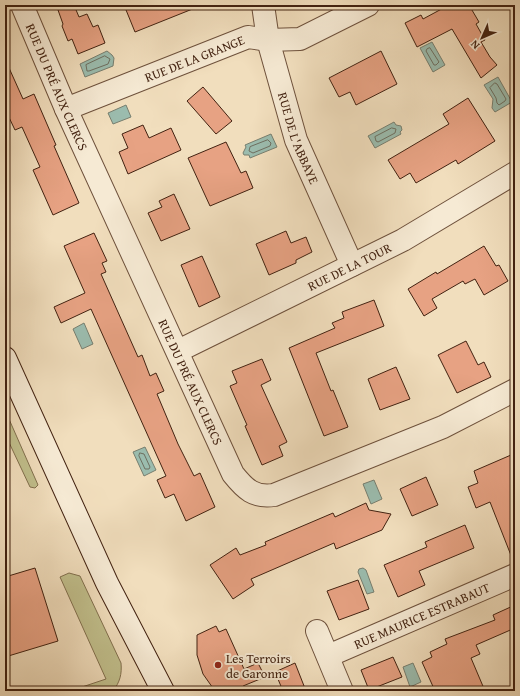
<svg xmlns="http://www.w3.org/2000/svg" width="520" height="696" viewBox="0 0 520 696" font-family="'Gentium Book Plus',serif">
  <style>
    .green { fill: #c1bf8c; stroke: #82704e }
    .water { fill: #9bbcae; stroke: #777e6f }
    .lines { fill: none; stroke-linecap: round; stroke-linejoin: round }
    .shore { stroke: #6e6f60; stroke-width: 1 }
    .building { fill: #e7a283; stroke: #422211 }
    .street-casing { stroke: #6e513c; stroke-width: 24 }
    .secondary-casing { stroke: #422211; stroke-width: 24 }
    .street { stroke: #f6ead4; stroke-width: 22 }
    .secondary { stroke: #f6ead4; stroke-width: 22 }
    .poi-dot { fill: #8f2418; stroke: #f6ead4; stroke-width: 1.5 }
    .labels { text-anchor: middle; stroke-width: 4; stroke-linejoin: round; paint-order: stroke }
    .street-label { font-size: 13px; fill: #422211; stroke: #f6ead4 }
    .poi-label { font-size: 13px; fill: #422211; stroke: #f6ead4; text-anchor: start }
  </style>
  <rect width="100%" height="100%" fill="#f1debd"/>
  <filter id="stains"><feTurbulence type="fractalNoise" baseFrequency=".005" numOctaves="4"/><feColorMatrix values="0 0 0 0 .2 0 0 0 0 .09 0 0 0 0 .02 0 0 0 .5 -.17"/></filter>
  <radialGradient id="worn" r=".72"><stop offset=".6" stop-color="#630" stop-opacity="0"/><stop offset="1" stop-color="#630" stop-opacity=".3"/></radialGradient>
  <!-- green -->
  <g class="green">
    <path d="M 5,410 L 38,485 L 35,488 L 30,487 L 5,434 Z"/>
    <path d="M 69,573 L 80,576 L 121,663 C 122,674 120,682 113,691 L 70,691 L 106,679 L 60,577 Z"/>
  </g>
  <!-- water -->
  <g class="water">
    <path d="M 432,42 L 445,65 L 433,72 L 420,48 Z"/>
    <path d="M 107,51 L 112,55 L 114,58 L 113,66 L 85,77 L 80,64 Z"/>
    <path d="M 498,77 L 512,102 L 495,112 L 492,108 L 493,99 L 484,85 Z"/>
    <path d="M 126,105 L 131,117 L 113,124 L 108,113 Z"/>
    <path d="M 394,122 L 396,125 L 401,126 L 402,130 L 400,132 L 401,134 L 375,148 L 368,136 Z"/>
    <path d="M 271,134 L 277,147 L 250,158 L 249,155 L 244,155 L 243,153 L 246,147 L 245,145 Z"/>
    <path d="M 84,323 L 93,344 L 82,349 L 73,329 Z"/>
    <path d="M 145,447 L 156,470 L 144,476 L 133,452 Z"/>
    <path d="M 374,480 L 382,499 L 371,504 L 363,484 Z"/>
    <path d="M 363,568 L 366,570 L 374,592 L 367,594 L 358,572 L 359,569 Z"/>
    <path d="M 413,663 L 421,682 L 410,687 L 403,667 Z"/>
  </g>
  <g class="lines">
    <!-- shore -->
    <g class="shore">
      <path d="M 430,48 L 439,62 L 436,65 L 434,65 L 426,51 L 427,49 Z"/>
      <path d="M 105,56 L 110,59 L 108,64 L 89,71 L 87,71 L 86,65 Z"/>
      <path d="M 495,83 L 497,84 L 506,99 L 505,101 L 499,105 L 497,103 L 496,98 L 490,88 Z"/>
      <path d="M 392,128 L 396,129 L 395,133 L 378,142 L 376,141 L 375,137 Z"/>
      <path d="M 268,140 L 271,143 L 270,146 L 253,153 L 249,151 L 250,147 Z"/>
      <path d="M 140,453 L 144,454 L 150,467 L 149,469 L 145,469 L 139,456 Z"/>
    </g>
  </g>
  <!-- building -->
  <g class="building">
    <path d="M 70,5 L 74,5 L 79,17 L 87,14 L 93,27 L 98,25 L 105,43 L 78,54 L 72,39 L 68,41 L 62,26 L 63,24 L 58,10 Z"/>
    <path d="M 124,5 L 200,5 L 200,6 L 135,32 Z"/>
    <path d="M 449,5 L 469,5 L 479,22 L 476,24 L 485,40 L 481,42 L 490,57 L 497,65 L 481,78 L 452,29 L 417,47 L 405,23 L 421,15 L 423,19 Z"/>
    <path d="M 381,51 L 397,84 L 356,105 L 350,92 L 339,97 L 329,78 Z"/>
    <path d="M 5,59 L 23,99 L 34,94 L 56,145 L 54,146 L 79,203 L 53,215 L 33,170 L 40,167 L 22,127 L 15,130 L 5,109 Z"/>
    <path d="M 203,87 L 232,121 L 216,134 L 187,101 Z"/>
    <path d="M 468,98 L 495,141 L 458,164 L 456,160 L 416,183 L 410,173 L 400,179 L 388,160 L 449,124 L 443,114 Z"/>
    <path d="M 143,125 L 149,138 L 171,128 L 181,150 L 128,174 L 119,152 L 128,148 L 122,134 Z"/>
    <path d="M 226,142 L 241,173 L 246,171 L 253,188 L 210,206 L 188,158 Z"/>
    <path d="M 174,194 L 190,229 L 161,241 L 148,213 L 162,207 L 159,201 Z"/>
    <path d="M 286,231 L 291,243 L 306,237 L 312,252 L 296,260 L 296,263 L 269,275 L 256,244 Z"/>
    <path d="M 94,233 L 107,261 L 102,263 L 106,272 L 101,274 L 138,357 L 142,355 L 150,376 L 156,373 L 164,391 L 157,394 L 178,444 L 194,476 L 200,473 L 215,507 L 186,521 L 174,494 L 165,498 L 157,480 L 166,476 L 91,309 L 61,323 L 54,307 L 85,293 L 64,246 Z"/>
    <path d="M 484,246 L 496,266 L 499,265 L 508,281 L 484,295 L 475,279 L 465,284 L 463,281 L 432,299 L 437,308 L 424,316 L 408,289 L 436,272 L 437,274 Z"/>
    <path d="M 202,256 L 220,297 L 199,307 L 181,265 Z"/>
    <path d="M 374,300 L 384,326 L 316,353 L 331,391 L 333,390 L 348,427 L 324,436 L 289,348 L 335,328 L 332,323 L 344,318 L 342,312 Z"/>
    <path d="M 466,341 L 478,365 L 484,362 L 491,377 L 457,393 L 438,355 Z"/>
    <path d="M 262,359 L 271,380 L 261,385 L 287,442 L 279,446 L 283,456 L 262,465 L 245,426 L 247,425 L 243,416 L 230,386 L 237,383 L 232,371 Z"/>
    <path d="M 396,367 L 410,399 L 380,410 L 368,379 Z"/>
    <path d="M 511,455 L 515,464 L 514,563 L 490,502 L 476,508 L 468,487 L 478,483 L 474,471 Z"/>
    <path d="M 426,477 L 438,505 L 412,516 L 400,489 Z"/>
    <path d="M 366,503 L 369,510 L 391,514 L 382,530 L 336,549 L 334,543 L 251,579 L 254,585 L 233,599 L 210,565 L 236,548 L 240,555 L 266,545 L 265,542 L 333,513 L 335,517 Z"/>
    <path d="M 465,525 L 474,548 L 419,571 L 425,585 L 398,597 L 384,565 L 427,547 L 425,542 Z"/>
    <path d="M 35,568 L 58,641 L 5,657 L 5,577 Z"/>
    <path d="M 358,580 L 369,609 L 339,620 L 327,591 Z"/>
    <path d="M 515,605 L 515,628 L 476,645 L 480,654 L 471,658 L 485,691 L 435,691 L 422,662 L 432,657 L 430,652 L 447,644 L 445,639 L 495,620 L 493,615 Z"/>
    <path d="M 216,626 L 219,632 L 226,629 L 244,669 L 258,663 L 265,677 L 243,686 L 245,691 L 215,691 L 203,674 L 197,655 L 197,635 Z"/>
    <path d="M 393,657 L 402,677 L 369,690 L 361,670 Z"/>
    <path d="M 295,663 L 306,691 L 283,691 L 275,672 Z"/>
  </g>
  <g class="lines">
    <!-- street casing -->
    <g class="street-casing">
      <g id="street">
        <path id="s1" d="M 22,5 L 66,109 L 233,474 C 245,489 254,498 274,495 L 443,427 L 515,390"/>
        <path id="s2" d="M 263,5 L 268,40 L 296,140 L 352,265"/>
        <path id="s3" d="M 66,109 L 248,37 L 268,40 L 300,39 L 368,5"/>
        <path id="s4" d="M 178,351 L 403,240 L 515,173"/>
        <path d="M 317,631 L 342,691"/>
        <path id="s5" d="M 328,656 L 515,575"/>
      </g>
    </g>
    <!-- secondary casing -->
    <g class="secondary-casing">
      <path id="secondary" d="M 5,358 L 107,583 L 163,691"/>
    </g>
    <!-- street -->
    <use href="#street" class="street"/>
    <!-- secondary -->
    <use href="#secondary" class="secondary"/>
  </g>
  <!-- markers -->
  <circle class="poi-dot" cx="218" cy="665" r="4"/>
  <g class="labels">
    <!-- street labels -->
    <g class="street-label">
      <text dy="5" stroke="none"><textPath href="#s3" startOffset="138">RUE DE LA GRANGE</textPath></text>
      <text dy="5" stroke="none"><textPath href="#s1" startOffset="89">RUE DU PRÉ AUX CLERCS</textPath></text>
      <text dy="5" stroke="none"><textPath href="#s2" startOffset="138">RUE DE L'ABBAYE</textPath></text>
      <text dy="5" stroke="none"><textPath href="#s4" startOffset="191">RUE DE LA TOUR</textPath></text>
      <text dy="5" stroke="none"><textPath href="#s1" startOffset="413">RUE DU PRÉ AUX CLERCS</textPath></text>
      <text dy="5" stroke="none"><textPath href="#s5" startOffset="102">RUE MAURICE ESTRABAUT</textPath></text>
    </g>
    <!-- poi labels -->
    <g class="poi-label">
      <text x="226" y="663">Les Terroirs<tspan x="226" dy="15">de Garonne</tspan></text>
    </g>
  </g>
  <!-- margin -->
  <rect width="520" height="696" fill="none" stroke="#f1debd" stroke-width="20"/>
  <rect x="6" y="6" width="508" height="684" fill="none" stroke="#422211" stroke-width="2"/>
  <rect x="10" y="10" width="500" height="676" fill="none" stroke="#422211"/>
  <!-- north arrow -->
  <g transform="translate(482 38) rotate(225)" stroke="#f6ead4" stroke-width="3" paint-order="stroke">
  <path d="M0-3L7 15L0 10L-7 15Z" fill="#422211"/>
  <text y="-6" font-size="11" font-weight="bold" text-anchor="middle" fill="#422211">N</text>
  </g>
  <rect width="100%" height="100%" filter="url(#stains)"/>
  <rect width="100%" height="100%" fill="url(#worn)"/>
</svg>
